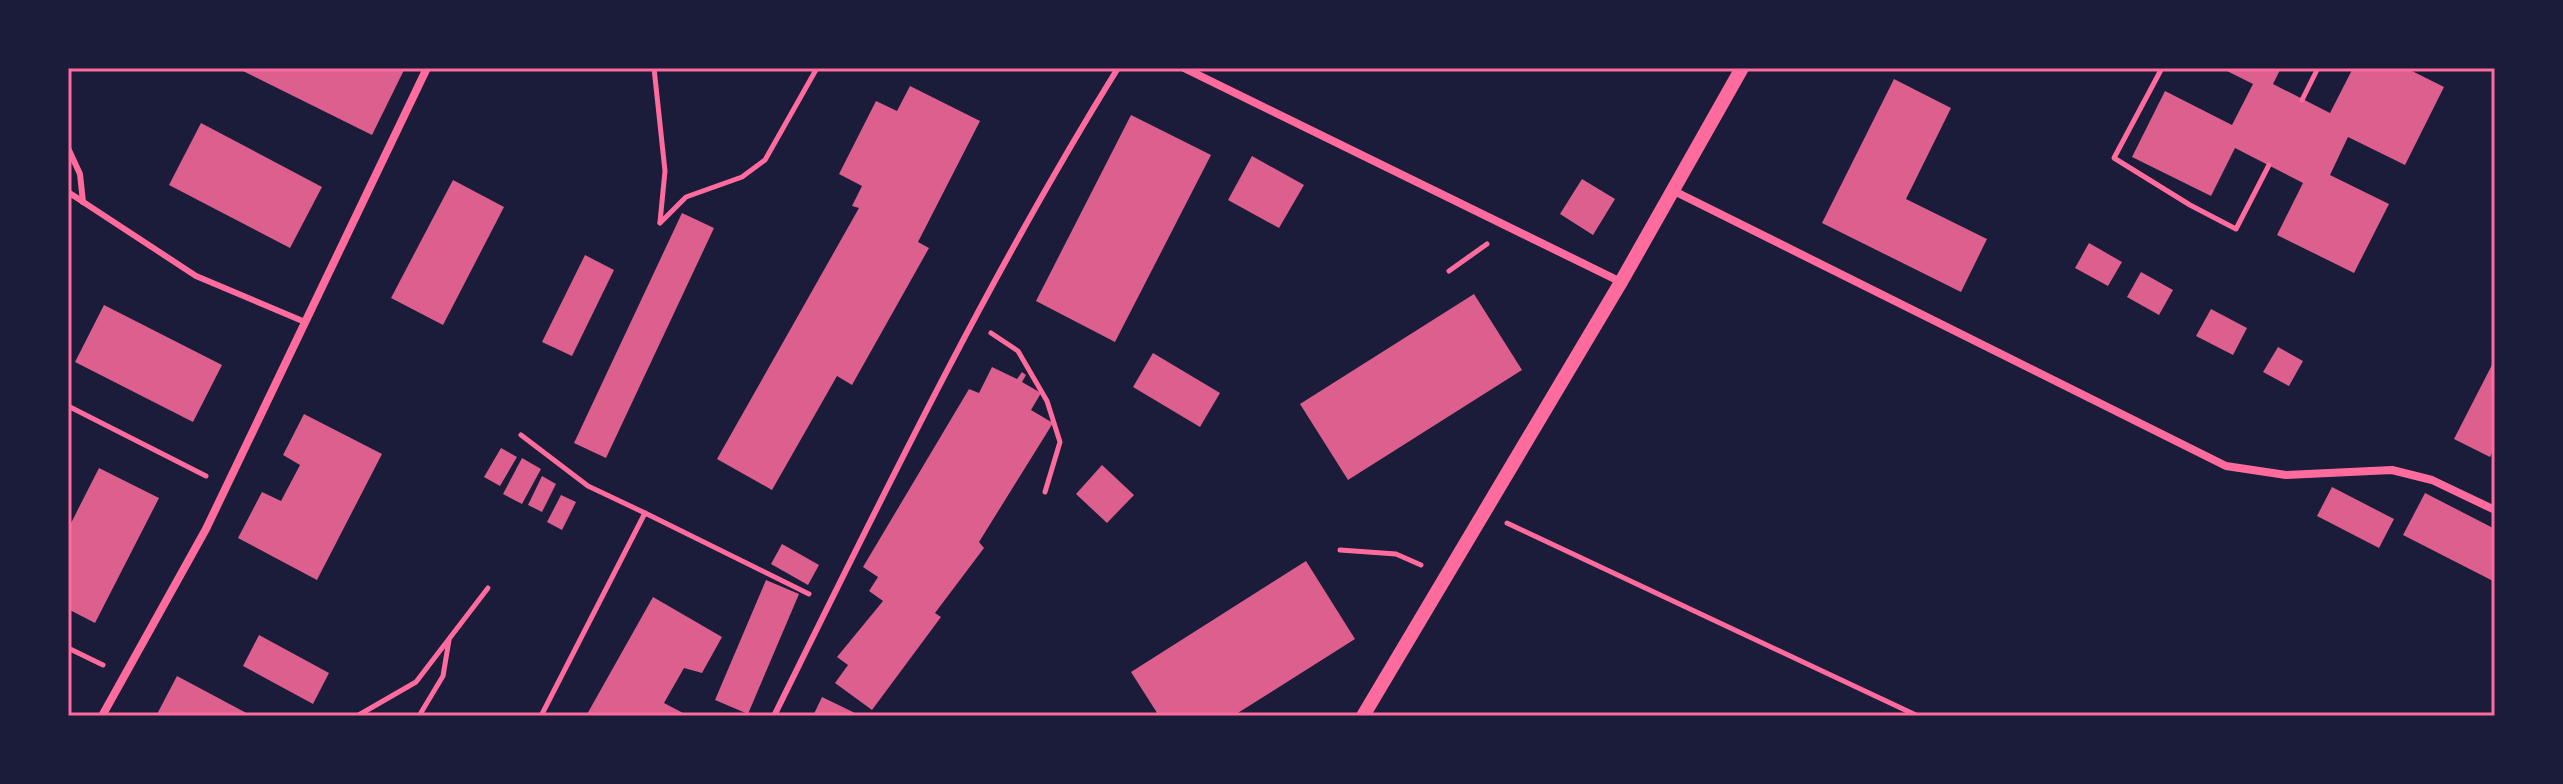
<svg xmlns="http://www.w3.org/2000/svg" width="2563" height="784" viewBox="0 0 2563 784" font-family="'Times New Roman',serif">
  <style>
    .building { fill: #dd5f8e }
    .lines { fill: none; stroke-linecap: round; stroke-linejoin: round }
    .path { stroke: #ff6b9d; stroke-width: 5 }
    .service { stroke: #ff6b9d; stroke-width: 6 }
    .minor { stroke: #ff6b9d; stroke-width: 8 }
    .tertiary { stroke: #ff6b9d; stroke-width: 14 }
    .neatline { fill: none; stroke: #ff6b9d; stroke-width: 3 }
  </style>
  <rect width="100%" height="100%" fill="#1b1b3a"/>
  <!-- building -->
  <g class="building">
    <path d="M 237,68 L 405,68 L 372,135 Z"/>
    <path d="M 2221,68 L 2281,68 L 2273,84 L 2330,113 L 2353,68 L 2406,68 L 2444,87 L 2405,165 L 2348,137 L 2330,175 L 2389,204 L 2354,273 L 2277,235 L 2303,183 L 2235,148 L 2211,196 L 2132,157 L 2165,91 L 2232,125 L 2253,84 Z"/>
    <path d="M 1894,79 L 1951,108 L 1906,199 L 1987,239 L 1961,292 L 1822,223 Z"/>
    <path d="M 910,86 L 980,121 L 918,242 L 929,248 L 852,385 L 837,376 L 772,490 L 717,459 L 859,208 L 852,206 L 862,186 L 839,174 L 876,101 L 897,111 Z"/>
    <path d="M 1131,115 L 1211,155 L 1115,342 L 1036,301 Z"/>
    <path d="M 201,123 L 322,187 L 290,248 L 169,185 Z"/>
    <path d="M 1252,156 L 1304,185 L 1279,228 L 1228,200 Z"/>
    <path d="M 1582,179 L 1615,199 L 1593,235 L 1560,214 Z"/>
    <path d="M 453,180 L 504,207 L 443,325 L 391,298 Z"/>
    <path d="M 682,213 L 714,228 L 606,458 L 574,443 Z"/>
    <path d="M 2089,243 L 2122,262 L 2108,286 L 2075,268 Z"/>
    <path d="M 585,255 L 614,270 L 572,356 L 542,342 Z"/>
    <path d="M 2141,272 L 2173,290 L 2159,315 L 2127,297 Z"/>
    <path d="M 1474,294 L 1522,370 L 1348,480 L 1300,404 Z"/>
    <path d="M 104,305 L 222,365 L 193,422 L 75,362 Z"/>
    <path d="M 2211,309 L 2247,328 L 2233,355 L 2196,336 Z"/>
    <path d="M 2278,347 L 2303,361 L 2289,386 L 2263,372 Z"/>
    <path d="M 1153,353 L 1220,393 L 1200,427 L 1133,387 Z"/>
    <path d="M 2495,359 L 2495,447 L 2490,457 L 2454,439 Z"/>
    <path d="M 992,367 L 1017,379 L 1022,372 L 1026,375 L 1022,382 L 1041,393 L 1031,410 L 1053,423 L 979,542 L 984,548 L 935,613 L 941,617 L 872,710 L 835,683 L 848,665 L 837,657 L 883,601 L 869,591 L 878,577 L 863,567 L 969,389 L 979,393 Z"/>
    <path d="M 304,414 L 382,454 L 317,580 L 238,538 L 262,492 L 281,501 L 300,465 L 283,455 Z"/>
    <path d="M 501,448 L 517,457 L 500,486 L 484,477 Z"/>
    <path d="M 522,458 L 541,469 L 522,504 L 503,494 Z"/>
    <path d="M 1102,465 L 1134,495 L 1107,523 L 1076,494 Z"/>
    <path d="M 99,468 L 159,498 L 95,623 L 68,609 L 68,529 Z"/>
    <path d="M 542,476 L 556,484 L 542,512 L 528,505 Z"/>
    <path d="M 2332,487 L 2394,519 L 2379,548 L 2317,516 Z"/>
    <path d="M 2425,493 L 2495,529 L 2495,582 L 2403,535 Z"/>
    <path d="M 561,495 L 576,502 L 562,530 L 547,522 Z"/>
    <path d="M 782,544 L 819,565 L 808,585 L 771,564 Z"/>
    <path d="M 1306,561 L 1355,639 L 1233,716 L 1159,716 L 1131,672 Z"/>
    <path d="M 766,580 L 799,594 L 748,714 L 715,700 Z"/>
    <path d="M 653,597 L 722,637 L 702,673 L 684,668 L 664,703 L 683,713 L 681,716 L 586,716 Z"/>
    <path d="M 259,635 L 329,673 L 313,704 L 243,666 Z"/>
    <path d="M 177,676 L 252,716 L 156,716 Z"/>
    <path d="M 822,697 L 855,713 L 853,716 L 813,716 Z"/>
  </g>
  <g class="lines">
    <!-- path -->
    <g class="path">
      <path d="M 654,68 L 665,171 L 660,222"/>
      <path d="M 2162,68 L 2114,158 L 2190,205 L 2236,229 L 2269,165"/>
      <path d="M 2302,100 L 2318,68"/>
      <path d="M 660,223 L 686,197 L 742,177 L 765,160 L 817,68"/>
      <path d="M 1449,271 L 1487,244"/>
      <path d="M 991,333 L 1018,351 L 1047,401 L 1060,442 L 1045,492"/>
      <path d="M 68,406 L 206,476"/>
      <path d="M 521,435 L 588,486 L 645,513"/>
      <path d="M 1507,523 L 1918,716"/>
      <path d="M 1340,550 L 1396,554 L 1421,565"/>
      <path d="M 68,648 L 103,665"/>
      <path d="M 357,716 L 416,682 L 488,588"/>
      <path d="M 419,716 L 443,676 L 449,640"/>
      <path d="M 541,716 L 645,513 L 809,594"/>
    </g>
    <!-- service -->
    <g class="service">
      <path d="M 68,148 L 80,174 L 83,202"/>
      <path d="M 68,192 L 196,276 L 305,322"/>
      <path d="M 774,716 C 882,497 989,276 1118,68"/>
    </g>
    <!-- minor -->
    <g class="minor">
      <path d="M 1184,68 L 1621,282"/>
      <path d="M 1674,191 L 2226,466 L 2286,475 L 2392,470 L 2432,480 L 2495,510"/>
      <path d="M 102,716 L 206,529 L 427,68"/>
    </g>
    <!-- tertiary -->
    <path class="tertiary" d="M 1363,716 L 1621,282 L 1742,68"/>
  </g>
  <!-- border -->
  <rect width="2563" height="784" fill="none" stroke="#1b1b3a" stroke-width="140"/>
  <rect x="70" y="70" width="2423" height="644" class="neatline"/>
</svg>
